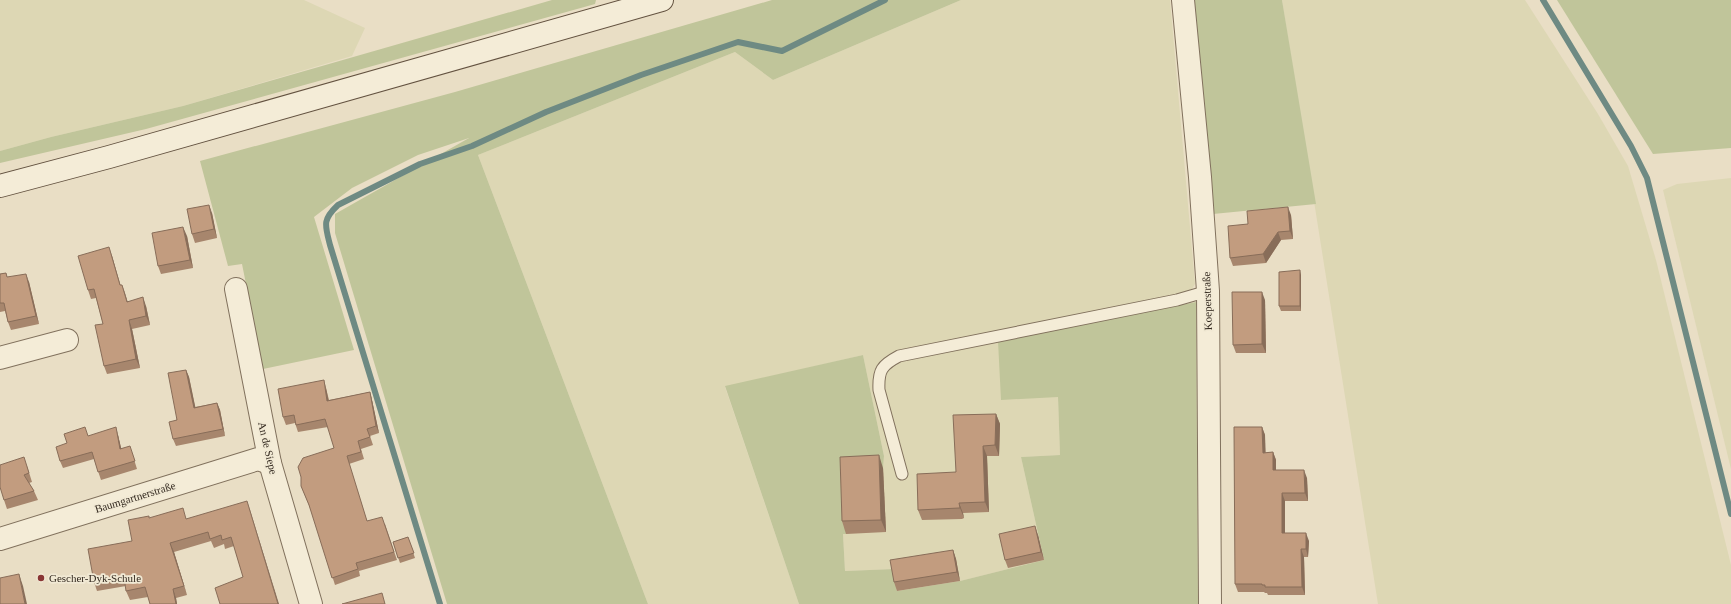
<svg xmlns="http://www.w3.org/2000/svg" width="1731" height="604" viewBox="0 0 1731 604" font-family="Georgia,serif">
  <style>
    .farmland { fill: #ddd7b4 }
    .green { fill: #c0c59a }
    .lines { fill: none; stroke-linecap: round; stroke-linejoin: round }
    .stream { stroke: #6e8a83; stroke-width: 6 }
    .lane-casing { stroke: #81715d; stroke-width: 13 }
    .street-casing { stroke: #81715d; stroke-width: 24 }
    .secondary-casing { stroke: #635240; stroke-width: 24 }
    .lane { stroke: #f4ecd7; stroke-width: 11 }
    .street { stroke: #f4ecd7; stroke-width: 22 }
    .secondary { stroke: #f4ecd7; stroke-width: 22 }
    .wall { fill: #a7866d }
    .shaded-wall { fill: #886d59 }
    .building { fill: #c29c7f; stroke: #886d59 }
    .poi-dot { fill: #893534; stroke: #f1e9d4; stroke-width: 1.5 }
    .labels { text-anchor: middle; stroke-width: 3.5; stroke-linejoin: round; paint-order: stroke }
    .street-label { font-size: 11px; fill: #33291f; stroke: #f1e9d4 }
    .poi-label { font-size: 11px; fill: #33291f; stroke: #f1e9d4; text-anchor: start }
  </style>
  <rect width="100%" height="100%" fill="#e9dec5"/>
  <!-- farmland -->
  <g class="farmland">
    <path d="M 0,0 L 304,0 L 365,28 L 352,56 L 183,106 L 51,137 L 0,151 Z"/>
    <path d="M 961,0 L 1170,0 L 1195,284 L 1192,289 L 1184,293 L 1058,397 L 1060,455 L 1021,457 L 1044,560 L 960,581 L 897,591 L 893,569 L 845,571 L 843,534 L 846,534 L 883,467 L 884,456 L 863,355 L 725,387 L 799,604 L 648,604 L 478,155 L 735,52 L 773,80 Z"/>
    <path d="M 1282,0 L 1525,0 L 1598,114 L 1628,166 L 1656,260 L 1731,565 L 1731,604 L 1378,604 Z"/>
    <path d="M 1731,178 L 1731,469 L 1663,190 L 1677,184 Z"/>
  </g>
  <!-- green -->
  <g class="green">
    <path d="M 552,0 L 596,0 L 595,4 L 146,129 L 0,163 L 0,151 L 51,137 L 183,106 Z"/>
    <path d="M 772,0 L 961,0 L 773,80 L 735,52 L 478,155 L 648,604 L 447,604 L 335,233 L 335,214 L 469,138 L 418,155 L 352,188 L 314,217 L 354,350 L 263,369 L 242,264 L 228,266 L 200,161 L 455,92 Z"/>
    <path d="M 1192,0 L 1282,0 L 1316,204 L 1213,214 Z"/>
    <path d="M 1557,0 L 1731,0 L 1731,148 L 1653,154 Z"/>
    <path d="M 1196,302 L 1198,604 L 799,604 L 725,386 L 863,355 L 884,456 L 883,468 L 844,469 L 846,534 L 843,534 L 845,571 L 894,569 L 897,591 L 960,581 L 1044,560 L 1021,457 L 1060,455 L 1058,397 L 1001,400 L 998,341 Z"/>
  </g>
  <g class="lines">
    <!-- stream -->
    <g class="stream">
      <path d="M 1543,0 L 1631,146 L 1647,178 L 1731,514"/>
      <path d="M 440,604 L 330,245 C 325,225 322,220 338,205 L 420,164 L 472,146 L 546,112 L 641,75 L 738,42 L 782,51 L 885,0"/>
    </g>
    <!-- lane casing -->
    <g class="lane-casing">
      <path id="lane" d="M 902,474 L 879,390 C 878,370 882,365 899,356 L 1177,300 L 1208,291"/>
    </g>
    <!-- street casing -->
    <g class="street-casing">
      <g id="street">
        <path d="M 1183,0 L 1200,177 L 1208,291 L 1210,604"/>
        <path d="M 236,289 L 270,463 L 311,604"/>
        <path d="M 0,358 L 67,340"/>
        <path d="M 0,539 L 258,459 L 270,463"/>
      </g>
    </g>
    <!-- secondary casing -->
    <g class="secondary-casing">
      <path id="secondary" d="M 0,186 L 109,157 L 662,0"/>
    </g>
    <!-- lane -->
    <use href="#lane" class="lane"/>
    <!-- street -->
    <use href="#street" class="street"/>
    <!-- secondary -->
    <use href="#secondary" class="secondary"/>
  </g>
  <!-- wall -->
  <g class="wall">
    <path d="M 212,213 L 217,238 L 195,243 L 192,234 Z"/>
    <path d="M 1291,215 L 1293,239 L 1281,240 L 1266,263 L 1233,266 L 1230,258 L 1248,224 Z"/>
    <path d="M 187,236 L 193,268 L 161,274 L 158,266 Z"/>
    <path d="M 112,256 L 120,285 L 122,285 L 127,301 L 146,306 L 150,325 L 132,329 L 140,368 L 107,374 L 104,366 L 103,324 L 96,298 L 91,299 L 88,290 Z"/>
    <path d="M 6,273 L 7,277 L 29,282 L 39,324 L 11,330 L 8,322 L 5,311 L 0,312 L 0,274 Z"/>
    <path d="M 1301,275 L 1301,311 L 1281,311 L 1279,306 Z"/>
    <path d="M 1265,300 L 1266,353 L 1236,353 L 1233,345 Z"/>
    <path d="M 186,370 L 189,377 L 195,407 L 217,403 L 220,410 L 225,436 L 176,446 L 173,439 Z"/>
    <path d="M 326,388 L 329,400 L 370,392 L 372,400 L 379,433 L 370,436 L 373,445 L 361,449 L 364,459 L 349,464 L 367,521 L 385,524 L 397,560 L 359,571 L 360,576 L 335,585 L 311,510 L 301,486 L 334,448 L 328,427 L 298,432 L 295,423 L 286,425 L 283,417 Z"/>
    <path d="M 996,414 L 1000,424 L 999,456 L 987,456 L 989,512 L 963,513 L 964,518 L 962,519 L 922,520 L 918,510 L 956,472 Z"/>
    <path d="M 1262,427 L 1265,435 L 1265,453 L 1273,452 L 1276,460 L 1276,470 L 1307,478 L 1308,501 L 1285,501 L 1285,533 L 1309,541 L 1308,557 L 1304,557 L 1305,595 L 1268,595 L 1267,593 L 1265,593 L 1264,592 L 1238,592 L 1235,584 Z"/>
    <path d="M 118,435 L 121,448 L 132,453 L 137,469 L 101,480 L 94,459 L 63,468 L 60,461 L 67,443 L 89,436 Z"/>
    <path d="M 27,466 L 32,482 L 29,483 L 34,491 L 38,500 L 7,509 L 4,500 Z"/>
    <path d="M 883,468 L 886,532 L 846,534 L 842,521 Z"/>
    <path d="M 250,510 L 243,577 L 234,546 L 225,549 L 224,544 L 214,548 L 211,541 L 174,552 L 187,595 L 176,598 L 177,604 L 150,604 L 148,597 L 130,600 L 126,591 L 126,586 L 97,591 L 94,582 L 132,541 L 150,518 L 187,519 Z"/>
    <path d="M 1038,535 L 1044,560 L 1008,568 L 1005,560 Z"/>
    <path d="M 408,537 L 415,558 L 400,563 L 393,542 Z"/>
    <path d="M 953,550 L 956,559 L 960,581 L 897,591 L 894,582 Z"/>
  </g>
  <!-- shaded-wall -->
  <g class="shaded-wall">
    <path d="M 209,205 L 212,213 L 217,238 L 214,229 Z"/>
    <path d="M 1288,207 L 1291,215 L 1293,239 L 1290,231 Z"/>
    <path d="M 183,227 L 187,236 L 193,268 L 190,260 Z"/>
    <path d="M 1278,232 L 1281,240 L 1266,263 L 1263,254 Z"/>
    <path d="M 109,247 L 112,256 L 123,294 L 120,285 Z"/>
    <path d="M 1300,270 L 1301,275 L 1301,311 L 1300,306 Z"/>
    <path d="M 26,274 L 29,282 L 39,324 L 36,316 Z"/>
    <path d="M 122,285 L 125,293 L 130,310 L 127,302 Z"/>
    <path d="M 1262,292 L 1265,300 L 1266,353 L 1262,344 Z"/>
    <path d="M 143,297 L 146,306 L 150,325 L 146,316 Z"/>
    <path d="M 129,320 L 132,329 L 140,368 L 136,359 Z"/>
    <path d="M 186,370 L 189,377 L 197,415 L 194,408 Z"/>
    <path d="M 324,380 L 326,388 L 330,408 L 327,401 Z"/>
    <path d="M 370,392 L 372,400 L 379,433 L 376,426 Z"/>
    <path d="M 217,403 L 220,410 L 225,436 L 223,429 Z"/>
    <path d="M 996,414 L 1000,424 L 999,456 L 995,445 Z"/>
    <path d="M 116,427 L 118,435 L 123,456 L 120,449 Z"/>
    <path d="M 1262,427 L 1265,435 L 1266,461 L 1263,453 Z"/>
    <path d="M 983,446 L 987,456 L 989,512 L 985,502 Z"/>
    <path d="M 1273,452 L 1276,460 L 1276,478 L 1273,470 Z"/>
    <path d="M 879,455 L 883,468 L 886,532 L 881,520 Z"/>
    <path d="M 1304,470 L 1307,478 L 1308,501 L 1305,493 Z"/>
    <path d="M 1282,493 L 1285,501 L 1285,541 L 1282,533 Z"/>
    <path d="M 247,501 L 250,510 L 279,604 L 278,604 Z"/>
    <path d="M 959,503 L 963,513 L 964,518 L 960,508 Z"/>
    <path d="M 1035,526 L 1038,535 L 1044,560 L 1041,552 Z"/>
    <path d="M 1306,533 L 1309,541 L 1308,557 L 1306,549 Z"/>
    <path d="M 170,543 L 174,552 L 187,595 L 184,586 Z"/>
    <path d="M 1301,549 L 1304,557 L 1305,595 L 1302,587 Z"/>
    <path d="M 953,550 L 956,559 L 960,581 L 957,572 Z"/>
    <path d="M 19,574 L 23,586 L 27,604 L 25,604 Z"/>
    <path d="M 173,589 L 176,598 L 177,604 L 176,604 Z"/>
  </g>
  <!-- building -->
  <g class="building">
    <path d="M 209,205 L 214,229 L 192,234 L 187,209 Z"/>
    <path d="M 1288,207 L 1290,231 L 1278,232 L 1263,254 L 1230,258 L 1228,226 L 1248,224 L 1247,211 Z"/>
    <path d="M 183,227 L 190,260 L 158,266 L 152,233 Z"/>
    <path d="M 109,247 L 120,285 L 122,285 L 127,302 L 143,297 L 146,316 L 129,320 L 136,359 L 104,366 L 95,325 L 103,324 L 94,289 L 88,290 L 78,256 Z"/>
    <path d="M 1300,270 L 1300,306 L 1279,306 L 1279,272 Z"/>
    <path d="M 6,273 L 7,277 L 26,274 L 36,316 L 8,322 L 4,303 L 0,303 L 0,274 Z"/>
    <path d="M 1232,292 L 1262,292 L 1262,344 L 1233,345 Z"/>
    <path d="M 186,370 L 194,408 L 217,403 L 223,429 L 173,439 L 169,422 L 177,420 L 168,373 Z"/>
    <path d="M 324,380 L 327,401 L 370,392 L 376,426 L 367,429 L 370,437 L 358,441 L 361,452 L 347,456 L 367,521 L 382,517 L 394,552 L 356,563 L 358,569 L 332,578 L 309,505 L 301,486 L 301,477 L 298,467 L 303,458 L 334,448 L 325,419 L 296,425 L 294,415 L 283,417 L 278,389 Z"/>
    <path d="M 996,414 L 995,445 L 983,446 L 985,502 L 959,503 L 960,508 L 959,508 L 918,510 L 917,474 L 956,472 L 953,415 Z"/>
    <path d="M 85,427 L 88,436 L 116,427 L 120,449 L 130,446 L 135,461 L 98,472 L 92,452 L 60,461 L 56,447 L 67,443 L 64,434 Z"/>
    <path d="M 1234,427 L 1262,427 L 1263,453 L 1273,452 L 1273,470 L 1304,470 L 1305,493 L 1282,493 L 1282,533 L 1306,533 L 1306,549 L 1301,549 L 1302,587 L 1265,587 L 1265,585 L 1262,585 L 1262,584 L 1235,584 Z"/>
    <path d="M 879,455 L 881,520 L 842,521 L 840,457 Z"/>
    <path d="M 24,457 L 29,473 L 24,475 L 34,491 L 4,500 L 0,487 L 0,465 Z"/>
    <path d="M 247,501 L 278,604 L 220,604 L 215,588 L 243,577 L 231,537 L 222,540 L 221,535 L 210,539 L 208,532 L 170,543 L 184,586 L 173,589 L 176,604 L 150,604 L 145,587 L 126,591 L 124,577 L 94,582 L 88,549 L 132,541 L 128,520 L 149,516 L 149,518 L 183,508 L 186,519 Z"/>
    <path d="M 1035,526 L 1041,552 L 1005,560 L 999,534 Z"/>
    <path d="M 408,537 L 414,553 L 398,558 L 393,542 Z"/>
    <path d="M 953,550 L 957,572 L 894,582 L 890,560 Z"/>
    <path d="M 19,574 L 25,604 L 0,604 L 0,578 Z"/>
    <path d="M 382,593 L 385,604 L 342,604 Z"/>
  </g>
  <!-- markers -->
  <circle class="poi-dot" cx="41" cy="578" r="4"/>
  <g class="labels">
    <!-- street labels -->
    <g class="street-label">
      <text transform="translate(1207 301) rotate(-92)" y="4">Koeperstraße</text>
      <text transform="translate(268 448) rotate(77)" y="4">An de Siepe</text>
      <text transform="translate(135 497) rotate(-17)" y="4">Baumgartnerstraße</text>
    </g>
    <!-- poi labels -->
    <g class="poi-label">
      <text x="49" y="582">Gescher-Dyk-Schule</text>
    </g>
  </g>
</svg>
